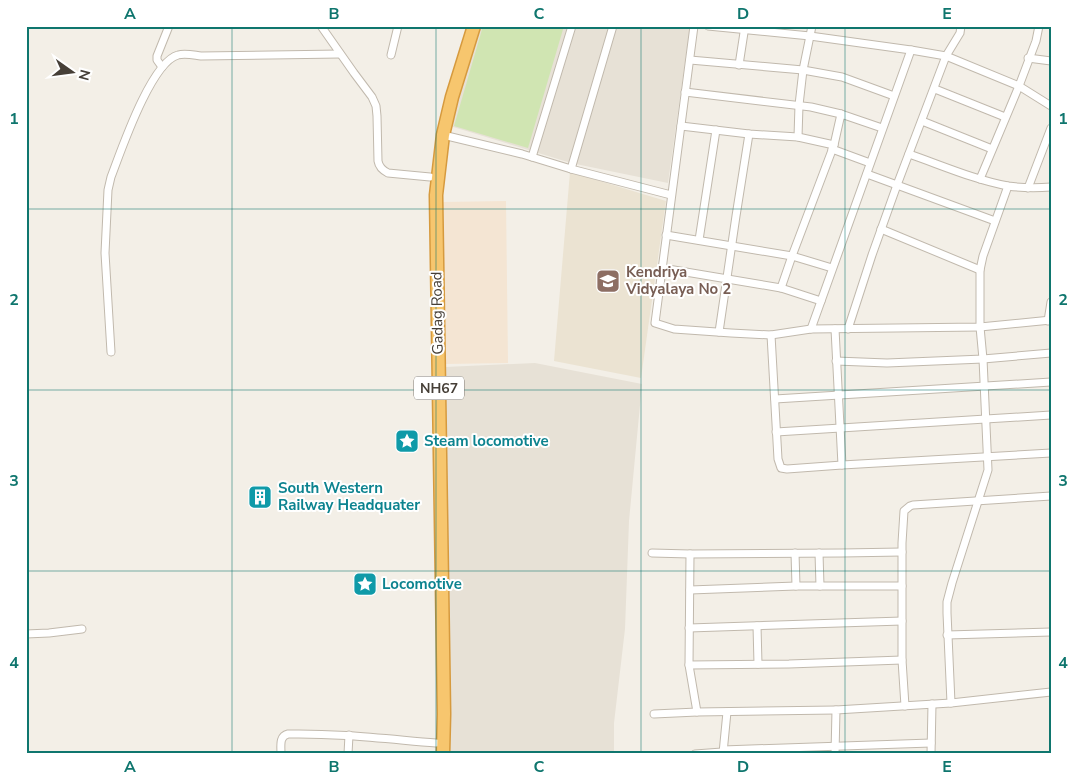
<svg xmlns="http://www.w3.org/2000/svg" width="1077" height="780" viewBox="0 0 1077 780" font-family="'Nunito Sans',sans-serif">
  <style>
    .residential { fill: #e7e1d6 }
    .commercial { fill: #f4e5d3 }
    .education { fill: #ebe3d2 }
    .green { fill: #d0e5b2 }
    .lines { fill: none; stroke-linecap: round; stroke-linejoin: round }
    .street-casing { stroke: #c1b9ad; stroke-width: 9 }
    .highway-casing { stroke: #d69a3e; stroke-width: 15 }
    .street { stroke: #fff; stroke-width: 7 }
    .highway { stroke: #f7c66e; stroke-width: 12 }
    .grid { fill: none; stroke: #0f766e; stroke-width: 1; stroke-opacity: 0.55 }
    .labels { text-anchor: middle; stroke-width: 4; stroke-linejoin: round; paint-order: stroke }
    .shield { fill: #fff; stroke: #7e7973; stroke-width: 1 }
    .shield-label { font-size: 14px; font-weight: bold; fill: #463f37 }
    .education-label { font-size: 15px; font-weight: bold; fill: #785e54; stroke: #fff; text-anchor: start }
    .street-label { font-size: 15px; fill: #463f37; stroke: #fff }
    .culture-label { font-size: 15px; font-weight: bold; fill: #0d838f; stroke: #fff; text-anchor: start }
    .neatline { fill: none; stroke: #0f766e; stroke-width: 2 }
    .grid-label { font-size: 16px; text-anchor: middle; font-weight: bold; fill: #0f766e }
  </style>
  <rect width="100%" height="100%" fill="#f3efe7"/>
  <!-- residential -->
  <g class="residential">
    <path d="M 480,26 L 690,26 L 668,183 L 571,163 L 450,126 Z"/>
    <path d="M 535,363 L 642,384 L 629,521 L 625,629 L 614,723 L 614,754 L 450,754 L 446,506 L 445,367 Z"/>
  </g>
  <!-- commercial -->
  <path class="commercial" d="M 506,201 L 508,363 L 445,364 L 443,202 Z"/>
  <!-- education -->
  <path class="education" d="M 570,172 L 666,201 L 641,378 L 554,361 Z"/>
  <!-- green -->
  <path class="green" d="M 483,26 L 564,26 L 528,148 L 454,126 Z"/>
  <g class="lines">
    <!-- street casing -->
    <g class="street-casing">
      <g id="street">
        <path d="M 321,26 L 354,73 L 372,97 L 376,106 L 377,116 L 378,161 C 379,167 382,170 388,173 L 430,177"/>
        <path d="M 694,26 L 655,323 L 674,329 L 731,333 L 771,335 L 811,329 L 980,327 L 1051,320"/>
        <path d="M 708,26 L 810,36 L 911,50 L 811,329"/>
        <path d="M 911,50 L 946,56 L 1019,86 L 1051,106"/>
        <path d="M 391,55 L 398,26"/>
        <path d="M 1028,58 L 1051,61"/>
        <path d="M 690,60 L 803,70 L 842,77 L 894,96"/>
        <path d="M 739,65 L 745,26"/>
        <path d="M 162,67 L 157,60 L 157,56 L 169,26"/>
        <path d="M 935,89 L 1005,117"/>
        <path d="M 685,92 L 811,107 L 841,114"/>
        <path d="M 922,121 L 992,149"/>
        <path d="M 681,126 L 749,134 L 798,137 L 834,145"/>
        <path d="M 443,135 L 522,154 L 571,169 L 671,195"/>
        <path d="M 798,137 L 799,105 L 803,70 L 812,26"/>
        <path d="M 832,149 L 870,163"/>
        <path d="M 909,154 C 941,165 975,180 1008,186 C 1022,188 1037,188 1051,187"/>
        <path d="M 532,157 L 572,26"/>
        <path d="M 571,169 L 613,26"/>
        <path d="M 867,174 L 995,221"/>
        <path d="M 980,179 L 1019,86 L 1036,41 L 1039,26"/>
        <path d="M 1028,188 L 1051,128"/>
        <path d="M 881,229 L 980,270"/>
        <path d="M 666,235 L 792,256 L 832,268"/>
        <path d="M 699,240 L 716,130"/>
        <path d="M 662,268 L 781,288 L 821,301"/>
        <path d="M 781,288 L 792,256 L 834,145 L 841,114 L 882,128"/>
        <path d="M 1048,321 L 1051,302"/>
        <path d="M 835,329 L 842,465"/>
        <path d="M 848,329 L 872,255 L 897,185 L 946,56 L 960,33 L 961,26"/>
        <path d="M 719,332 L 736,216 L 749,134"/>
        <path d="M 771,335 L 778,459 L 781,468 L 787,469 L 842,465 L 1051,453"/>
        <path d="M 111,352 L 105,253 L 108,190 L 111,177 C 121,151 151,62 178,55 C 185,53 193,55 201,56 L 340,54"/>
        <path d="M 836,361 L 887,363 L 983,359 L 1051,353"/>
        <path d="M 775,399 L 1051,382"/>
        <path d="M 776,432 L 1051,415"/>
        <path d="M 652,553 L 690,554 L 842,553 L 902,552"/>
        <path d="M 795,553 L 796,586"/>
        <path d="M 819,553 L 820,586"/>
        <path d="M 690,554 L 689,665 L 697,712 L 836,710"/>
        <path d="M 690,590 L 796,586 L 902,586"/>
        <path d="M 757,626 L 758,664"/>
        <path d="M 689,628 L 902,621"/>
        <path d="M 26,634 L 49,633 L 82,629"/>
        <path d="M 947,635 L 1051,632"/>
        <path d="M 689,665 L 789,664 L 902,660"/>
        <path d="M 951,703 L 947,613 L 947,602 L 952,583 L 988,470 L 983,359 L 980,327 L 980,270 L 983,256 L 1008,186"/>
        <path d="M 905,706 L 902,660 L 902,543 L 904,511 L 910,506 L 913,505 L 1051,496"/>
        <path d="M 654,714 L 697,712"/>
        <path d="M 723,753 L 727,712"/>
        <path d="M 281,754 C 281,746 279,736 288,734 C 338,733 387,739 436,743"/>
        <path d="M 348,754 L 349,735"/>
        <path d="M 695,754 L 722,752 L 723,750 L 931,743"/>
        <path d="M 835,754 L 836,710 L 951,703 L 1051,692"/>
        <path d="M 931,754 L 932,704"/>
      </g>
    </g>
    <!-- highway casing -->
    <g class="highway-casing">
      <path id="highway" d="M 443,754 L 444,714 L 436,195 L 443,135 L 452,97 L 474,26"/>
    </g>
    <!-- street -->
    <use href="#street" class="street"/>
    <!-- highway -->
    <use href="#highway" class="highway"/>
  </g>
  <!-- grid -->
  <path class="grid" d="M 232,26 L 232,754M 436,26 L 436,754M 641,26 L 641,754M 845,26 L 845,754M 26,209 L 1051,209M 26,390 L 1051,390M 26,571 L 1051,571"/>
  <!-- icons -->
  <defs>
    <g id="school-square" transform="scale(1.25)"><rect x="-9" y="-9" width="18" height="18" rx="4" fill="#8d6e63" stroke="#fff"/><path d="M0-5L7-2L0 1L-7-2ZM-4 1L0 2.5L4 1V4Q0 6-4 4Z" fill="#fff"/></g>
    <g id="sight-square" transform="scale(1.25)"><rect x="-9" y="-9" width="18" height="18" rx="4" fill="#0f9aa8" stroke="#fff"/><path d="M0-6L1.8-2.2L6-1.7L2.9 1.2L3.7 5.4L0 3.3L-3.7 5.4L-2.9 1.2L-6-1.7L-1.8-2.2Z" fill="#fff"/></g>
    <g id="building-square" transform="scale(1.25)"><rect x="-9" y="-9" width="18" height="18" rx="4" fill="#0f9aa8" stroke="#fff"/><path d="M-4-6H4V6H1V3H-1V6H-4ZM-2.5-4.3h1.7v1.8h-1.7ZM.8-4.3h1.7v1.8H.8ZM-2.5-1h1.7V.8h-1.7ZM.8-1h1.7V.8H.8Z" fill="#fff"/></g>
  </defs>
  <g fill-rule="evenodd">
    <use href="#school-square" x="608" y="281"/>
    <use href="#sight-square" x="407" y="441"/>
    <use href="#building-square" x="260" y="497"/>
    <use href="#sight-square" x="365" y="584"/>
  </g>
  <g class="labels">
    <!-- shield labels -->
    <rect class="shield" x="414" y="376.5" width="50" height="23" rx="4"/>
    <g class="shield-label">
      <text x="439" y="393">NH67</text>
    </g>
    <!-- education labels -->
    <g class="education-label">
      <text x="626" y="277">Kendriya<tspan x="626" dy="17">Vidyalaya No 2</tspan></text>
    </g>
    <!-- street labels -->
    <g class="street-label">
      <text transform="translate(437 313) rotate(-91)" y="5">Gadag Road</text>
    </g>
    <!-- culture labels -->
    <g class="culture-label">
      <text x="424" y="446">Steam locomotive</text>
      <text x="278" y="493">South Western<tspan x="278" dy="17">Railway Headquater</tspan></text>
      <text x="382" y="589">Locomotive</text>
    </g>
  </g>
  <!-- border -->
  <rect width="1077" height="780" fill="none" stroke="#ffffff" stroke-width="55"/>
  <!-- north arrow -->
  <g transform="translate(72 72) rotate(104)" stroke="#ffffff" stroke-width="4" paint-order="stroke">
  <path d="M0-4L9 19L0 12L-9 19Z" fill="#463f37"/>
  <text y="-8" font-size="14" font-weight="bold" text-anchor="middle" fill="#463f37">N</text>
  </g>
  <rect x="28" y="28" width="1022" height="724" class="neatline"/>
  <g class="grid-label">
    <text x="130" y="19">A</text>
    <text x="334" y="19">B</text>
    <text x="539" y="19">C</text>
    <text x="743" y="19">D</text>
    <text x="947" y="19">E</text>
    <text x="14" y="124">1</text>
    <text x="1063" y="124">1</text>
    <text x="14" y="305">2</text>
    <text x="1063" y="305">2</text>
    <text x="14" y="486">3</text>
    <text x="1063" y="486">3</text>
    <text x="14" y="668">4</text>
    <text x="1063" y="668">4</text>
    <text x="130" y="772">A</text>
    <text x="334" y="772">B</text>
    <text x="539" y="772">C</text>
    <text x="743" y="772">D</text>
    <text x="947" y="772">E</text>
  </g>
</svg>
